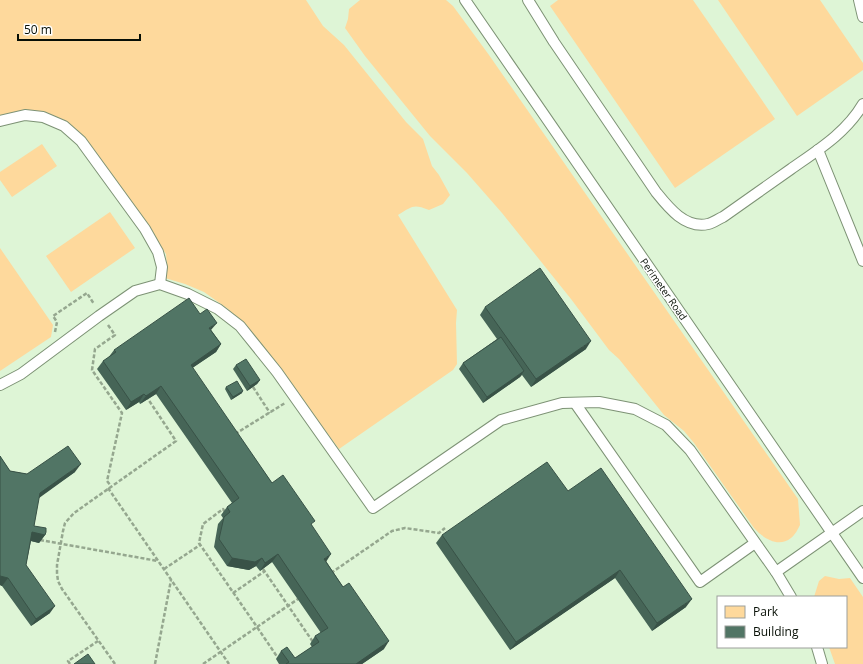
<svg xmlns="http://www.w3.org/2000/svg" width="863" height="664" viewBox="0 0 863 664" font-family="'Open Sans',sans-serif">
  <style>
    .green { fill: #fed99c }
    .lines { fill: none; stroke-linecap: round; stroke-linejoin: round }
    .lane-casing { stroke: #7d9275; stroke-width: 12 }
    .path { stroke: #95a78f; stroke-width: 2.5; stroke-dasharray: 4 2; stroke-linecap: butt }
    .lane { stroke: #fff; stroke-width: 10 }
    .wall { fill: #466557 }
    .shaded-wall { fill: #395247 }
    .building { fill: #517565; stroke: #395247 }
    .labels { text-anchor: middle; stroke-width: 3; stroke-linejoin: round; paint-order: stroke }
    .street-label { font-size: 10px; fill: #070f05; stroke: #fff }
  </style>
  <rect width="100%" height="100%" fill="#def5d6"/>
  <!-- green -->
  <g class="green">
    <path d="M 0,0 L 306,0 L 323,26 L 344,45 L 406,122 L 423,139 L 432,166 L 439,175 L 450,195 L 443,204 L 429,210 C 413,204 413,206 398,215 L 457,310 L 456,323 L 457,364 L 453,370 L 339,449 L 255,337 L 228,309 L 204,292 L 185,284 L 165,278 L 167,267 L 166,254 L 153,235 L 62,121 L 0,117 Z"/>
    <path d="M 360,0 L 446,0 L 453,6 L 489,55 L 798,499 L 800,525 C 798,529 795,535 791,538 C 778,548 763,538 754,528 L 694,443 L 684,431 L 664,415 L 619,359 L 609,350 L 571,299 L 502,213 L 467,173 L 430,136 L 365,56 L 345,28 L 348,19 L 349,9 Z"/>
    <path d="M 558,0 L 693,0 L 775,119 L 675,188 L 550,6 Z"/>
    <path d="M 718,0 L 820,0 L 863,63 L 863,70 L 797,116 Z"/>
    <path d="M 42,144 L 57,166 L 12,197 L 0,180 L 0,172 Z"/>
    <path d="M 110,212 L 135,248 L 71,292 L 46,256 Z"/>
    <path d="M 0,248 L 53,325 L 51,337 L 0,371 Z"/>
    <path d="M 825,576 L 839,579 L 850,578 L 863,597 L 863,664 L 835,664 L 829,647 L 846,647 L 846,597 L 814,597 L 819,581 Z"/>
  </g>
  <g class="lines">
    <!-- lane casing -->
    <g class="lane-casing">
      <g id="lane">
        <path d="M 465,0 L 863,578"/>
        <path d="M 528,0 L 554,42 L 656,192 C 668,207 685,229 708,224 C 713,223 718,219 723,217 C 746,201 768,185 791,169 C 818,150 846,133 863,104"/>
        <path d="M 859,0 L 863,17"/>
        <path d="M 0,121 L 25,115 L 43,117 L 64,126 L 81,141 L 145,229 L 158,252 L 162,267 L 160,284"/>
        <path d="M 818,150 L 863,261"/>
        <path d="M 0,385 L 21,374 L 99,316 L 135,291 L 160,284 L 188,294 L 218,309 L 240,326 L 277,372 L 373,508 L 501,420 L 562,403 L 599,402 L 635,409 L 666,425 L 690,450 L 776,572 L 791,597"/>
        <path d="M 575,403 L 700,582 L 755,543"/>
        <path d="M 776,572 L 863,511"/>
        <path d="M 817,647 L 822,664"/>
      </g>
    </g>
    <!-- path -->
    <g class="path">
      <path d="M 108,325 L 115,335 L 95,349 L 92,370 L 122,413 L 107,481 L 111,486"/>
      <path d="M 55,332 L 57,322 L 53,316 L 87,293 L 94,304"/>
      <path d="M 253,387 L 270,413"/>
      <path d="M 235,434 L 285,403"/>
      <path d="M 108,488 L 229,664"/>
      <path d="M 225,512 L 223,509 L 203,524 L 199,543 L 257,627 L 298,599"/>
      <path d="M 40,540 L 158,561"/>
      <path d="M 164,569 L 200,545"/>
      <path d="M 263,569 L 313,642"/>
      <path d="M 331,573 L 392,531 L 405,528 L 439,533 L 445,528"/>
      <path d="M 233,593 L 265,571"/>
      <path d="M 70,664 L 68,661 L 98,641"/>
      <path d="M 115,664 L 62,589 L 58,581 L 57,573 L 57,565 L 63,531 L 65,523 L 74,513 L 176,441 L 148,399"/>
      <path d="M 155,664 L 171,580"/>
      <path d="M 203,664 L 257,627 L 278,658"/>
    </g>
    <!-- lane -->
    <use href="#lane" class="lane"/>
  </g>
  <!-- wall -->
  <g class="wall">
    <path d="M 485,307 L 586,349 L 531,387 L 522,375 L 520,377 L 483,403 L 459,369 L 463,363 L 497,339 L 480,315 Z"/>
    <path d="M 200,314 L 221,344 L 216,352 L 192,368 L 272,483 L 312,526 L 326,561 L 384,649 L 362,664 L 279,664 L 276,659 L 281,651 L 295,658 L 312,647 L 310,644 L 315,636 L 321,633 L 272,562 L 260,571 L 256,566 L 249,570 L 227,566 L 214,547 L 218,524 L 223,518 L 221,515 L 227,507 L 232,503 L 156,394 L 140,404 L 139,402 L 126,410 L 97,369 L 103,361 L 108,358 L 114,350 Z"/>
    <path d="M 236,365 L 260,380 L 257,384 L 247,391 L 233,369 Z"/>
    <path d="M 226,387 L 242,393 L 231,400 L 225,389 Z"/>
    <path d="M 0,456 L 10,471 L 27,474 L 75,472 L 39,497 L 34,526 L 45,535 L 39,543 L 31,541 L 26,565 L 50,613 L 31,626 L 2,586 L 0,585 Z"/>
    <path d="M 568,491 L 686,607 L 652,631 L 615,578 L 510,650 L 436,543 L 442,535 Z"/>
  </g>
  <!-- shaded-wall -->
  <g class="shaded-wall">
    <path d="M 217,323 L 211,330 L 209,328 Z"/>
    <path d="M 591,341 L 586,349 L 531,387 L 536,379 Z"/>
    <path d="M 221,344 L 216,352 L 185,373 L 191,365 Z"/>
    <path d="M 524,371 L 520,377 L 483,403 L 487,397 Z"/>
    <path d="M 260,380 L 257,384 L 247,391 L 250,386 Z"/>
    <path d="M 161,386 L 156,394 L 140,404 L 146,396 Z"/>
    <path d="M 243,391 L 242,393 L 231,400 L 233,397 Z"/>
    <path d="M 144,394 L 139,402 L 126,410 L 131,402 Z"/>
    <path d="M 81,464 L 75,472 L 35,501 L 40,493 Z"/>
    <path d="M 32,532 L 45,535 L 39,543 L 27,540 Z"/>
    <path d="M 278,554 L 272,562 L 260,571 L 265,563 Z"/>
    <path d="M 331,554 L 326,562 L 324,559 Z"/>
    <path d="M 232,558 L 262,558 L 256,566 L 249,570 L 227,566 Z"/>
    <path d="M 620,570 L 615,578 L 510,650 L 516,642 Z"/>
    <path d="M 0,576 L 8,578 L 2,586 L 0,585 Z"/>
    <path d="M 692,599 L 686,607 L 652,631 L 657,623 Z"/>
    <path d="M 55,606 L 50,613 L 31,626 L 36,619 Z"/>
    <path d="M 389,641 L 384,649 L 362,664 L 356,664 Z"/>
  </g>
  <!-- building -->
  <g class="building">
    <path d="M 540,268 L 591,341 L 536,379 L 485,307 Z"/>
    <path d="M 189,298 L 200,314 L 207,309 L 217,323 L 209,328 L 221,344 L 191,365 L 272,483 L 283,475 L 315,521 L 311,524 L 331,554 L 324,559 L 343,587 L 349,583 L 389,641 L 356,664 L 286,664 L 289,662 L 281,651 L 287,647 L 295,658 L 319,642 L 315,636 L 328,628 L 278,554 L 265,563 L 262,558 L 255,562 L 232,558 L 219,539 L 224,517 L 230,512 L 227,507 L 239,498 L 161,386 L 146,396 L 144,394 L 131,402 L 103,361 L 116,352 L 114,350 Z"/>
    <path d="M 501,337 L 524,371 L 487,397 L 463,363 Z"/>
    <path d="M 246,359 L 260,380 L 250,386 L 236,365 Z"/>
    <path d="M 237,381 L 243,391 L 233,397 L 226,387 Z"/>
    <path d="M 68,446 L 81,464 L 40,493 L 34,526 L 46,528 L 46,532 L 45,535 L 32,532 L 26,565 L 55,606 L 36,619 L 8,578 L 0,576 L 0,456 L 10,471 L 27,474 Z"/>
    <path d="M 547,462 L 568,491 L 601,468 L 692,599 L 657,623 L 620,570 L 516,642 L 442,535 Z"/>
    <path d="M 88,654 L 95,664 L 74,664 Z"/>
  </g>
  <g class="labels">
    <!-- street labels -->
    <g class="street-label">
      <text transform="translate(664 289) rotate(55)" y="4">Perimeter Road</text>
    </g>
  </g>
  <!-- legend -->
  <rect x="717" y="596" width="130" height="52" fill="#ffffff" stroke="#9c9f9b"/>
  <rect x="725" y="606" width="20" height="12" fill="#fed99c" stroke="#9c9f9b"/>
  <text x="753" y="616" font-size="12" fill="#070f05">Park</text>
  <rect x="725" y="626" width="20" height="12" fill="#517565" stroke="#9c9f9b"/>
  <text x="753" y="636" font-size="12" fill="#070f05">Building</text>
  <!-- scale -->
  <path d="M18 34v6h122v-6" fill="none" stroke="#070f05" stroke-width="2"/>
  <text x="24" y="34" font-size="12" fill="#070f05" stroke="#ffffff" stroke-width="3" paint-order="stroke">50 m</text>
</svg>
